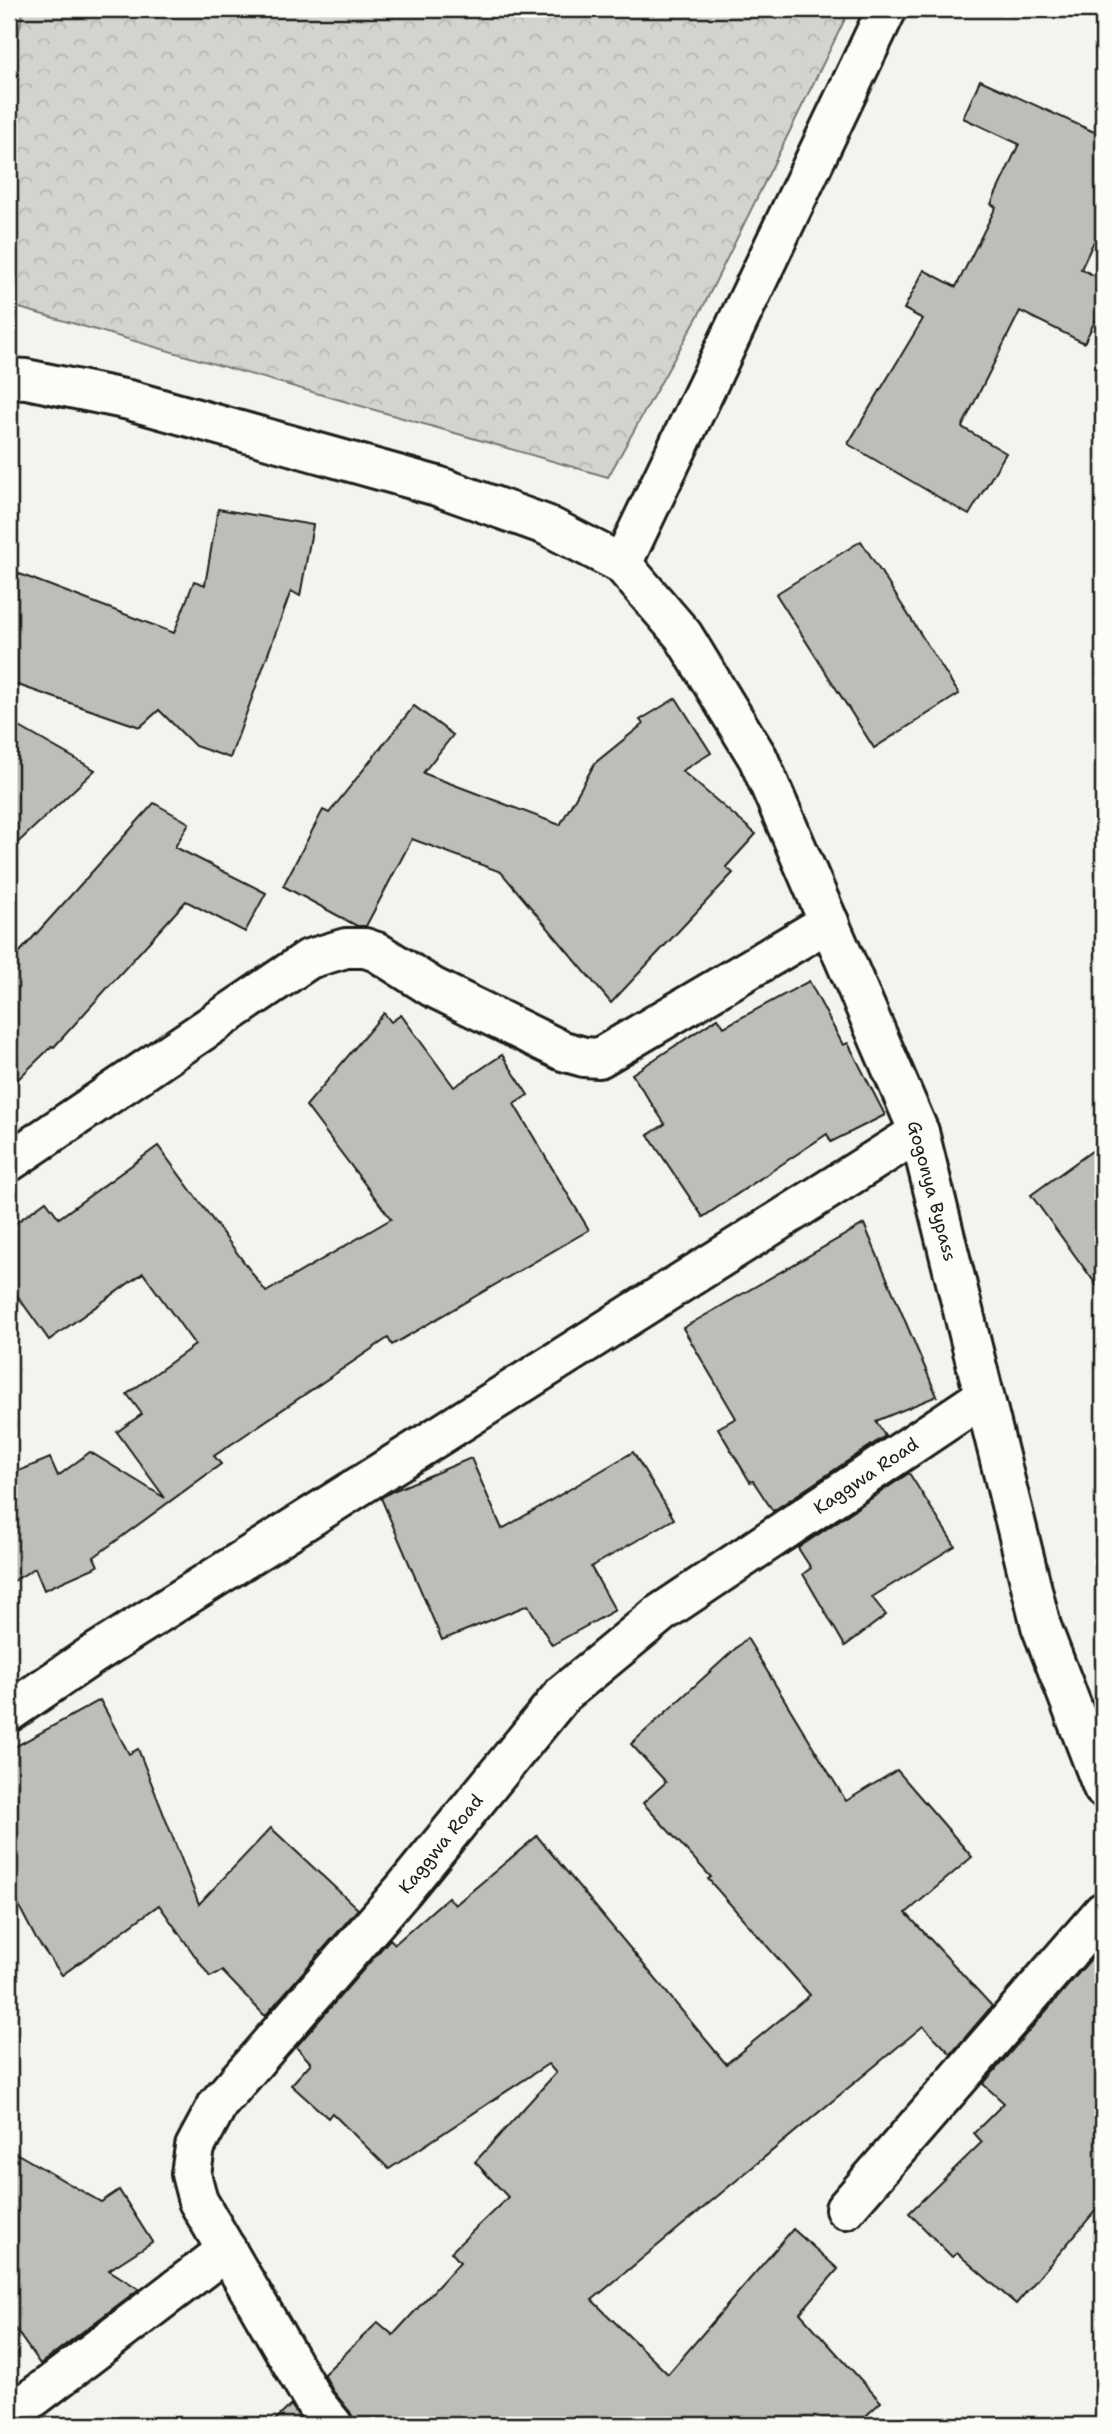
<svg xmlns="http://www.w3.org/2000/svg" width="1112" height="2434" viewBox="0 0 1112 2434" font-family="'Shantell Sans',sans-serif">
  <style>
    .park { fill: url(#park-crowns); stroke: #787876; stroke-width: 2 }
    .building { fill: #bebdba; stroke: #1c1c1c; stroke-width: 2 }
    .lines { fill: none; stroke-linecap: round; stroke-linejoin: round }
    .street-casing { stroke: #1c1c1c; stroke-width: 44 }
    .street { stroke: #fdfcf7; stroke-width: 38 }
    .labels { text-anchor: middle; stroke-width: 7; stroke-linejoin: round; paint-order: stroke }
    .street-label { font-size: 18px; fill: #1c1c1c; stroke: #fdfcf7 }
  </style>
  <defs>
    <pattern id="park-crowns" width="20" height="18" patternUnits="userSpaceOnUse" patternTransform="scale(1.75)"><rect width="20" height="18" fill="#d4d3cf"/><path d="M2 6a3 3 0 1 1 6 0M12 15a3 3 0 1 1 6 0" fill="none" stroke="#b5b5b1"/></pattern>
  </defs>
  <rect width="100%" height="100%" fill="#f4f3ee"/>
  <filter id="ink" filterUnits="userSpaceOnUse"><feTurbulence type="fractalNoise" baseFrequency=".0143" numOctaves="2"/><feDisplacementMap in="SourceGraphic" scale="14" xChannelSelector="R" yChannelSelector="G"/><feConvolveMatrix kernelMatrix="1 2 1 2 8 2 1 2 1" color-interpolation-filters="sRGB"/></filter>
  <g filter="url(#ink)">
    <!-- park -->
    <path class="park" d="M 23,9 L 850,9 L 704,305 L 608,477 L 9,305 L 9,85 Z"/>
    <!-- building -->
    <g class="building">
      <path d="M 980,80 L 1103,136 L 1103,222 L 1081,269 L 1103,280 L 1103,305 L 1084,343 L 1020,311 L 962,427 L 1006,453 L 969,515 L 848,444 L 923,319 L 904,309 L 924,270 L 956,287 L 996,207 L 991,204 L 1019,144 L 963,118 Z"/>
      <path d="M 218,509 L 313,525 L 300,596 L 291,591 L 230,758 L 195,746 L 159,710 L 140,727 L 9,682 L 9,570 L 174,633 L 194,581 L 205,585 Z"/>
      <path d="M 861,541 L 959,694 L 874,748 L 776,594 Z"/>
      <path d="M 676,698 L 711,753 L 682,771 L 756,834 L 726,867 L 733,873 L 611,1003 L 501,872 L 412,839 L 366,926 L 357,926 L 283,886 L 323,810 L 329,813 L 414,706 L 453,735 L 423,773 L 560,825 L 595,763 L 643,724 L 640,720 Z"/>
      <path d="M 9,721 L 95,770 L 9,851 Z"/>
      <path d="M 154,803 L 189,823 L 175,847 L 266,893 L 245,932 L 186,901 L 54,1047 L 52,1046 L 9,1088 L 9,964 Z"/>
      <path d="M 809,981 L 843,1045 L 848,1043 L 885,1115 L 831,1142 L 827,1134 L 703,1217 L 648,1135 L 665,1124 L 632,1074 L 718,1018 L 724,1027 Z"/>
      <path d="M 384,1013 L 391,1022 L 401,1015 L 454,1087 L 502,1055 L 528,1095 L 514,1104 L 589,1230 L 392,1345 L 388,1338 L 214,1456 L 221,1464 L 94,1557 L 98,1566 L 44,1590 L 35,1568 L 9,1584 L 9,1475 L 50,1458 L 58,1476 L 90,1452 L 165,1498 L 117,1432 L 142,1414 L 127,1394 L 195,1345 L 143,1273 L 49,1340 L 9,1284 L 9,1228 L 46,1201 L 59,1218 L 158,1146 L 266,1292 L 391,1219 L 306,1106 Z"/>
      <path d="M 1103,1143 L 1103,1294 L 1031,1195 Z"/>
      <path d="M 864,1224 L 937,1396 L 876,1421 L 885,1436 L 773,1511 L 753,1481 L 750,1482 L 718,1428 L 736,1418 L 683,1328 Z"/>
      <path d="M 633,1452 L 674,1519 L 591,1567 L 615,1610 L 552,1645 L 528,1605 L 442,1640 L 381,1498 L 393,1491 L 471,1458 L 502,1529 Z"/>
      <path d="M 909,1473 L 955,1546 L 872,1597 L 886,1615 L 845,1646 L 803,1574 L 811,1568 L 798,1548 Z"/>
      <path d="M 747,1638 L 846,1801 L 897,1770 L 972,1857 L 906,1913 L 992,2006 L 951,2054 L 923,2026 L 592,2300 L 668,2374 L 793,2229 L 838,2269 L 800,2313 L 881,2402 L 856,2425 L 354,2425 L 350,2412 L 333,2391 L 324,2374 L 378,2322 L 393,2335 L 460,2262 L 451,2252 L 508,2197 L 475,2162 L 556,2073 L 548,2064 L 389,2169 L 332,2113 L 328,2118 L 291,2085 L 311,2063 L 296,2047 L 390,1939 L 395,1944 L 448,1897 L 455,1905 L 537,1836 L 726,2064 L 810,1995 L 708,1879 L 711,1877 L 643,1803 L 666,1782 L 631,1744 Z"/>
      <path d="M 100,1700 L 129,1754 L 138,1749 L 199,1904 L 271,1828 L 358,1909 L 265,2016 L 222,1971 L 210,1977 L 159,1905 L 62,1975 L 36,1939 L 9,1887 L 9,1750 Z"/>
      <path d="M 1103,1945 L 1103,2202 L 1016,2304 L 957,2253 L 952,2257 L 909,2213 L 982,2142 L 974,2133 L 1004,2103 L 983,2084 Z"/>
      <path d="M 9,2149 L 101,2202 L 119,2190 L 152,2242 L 109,2270 L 139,2289 L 40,2364 L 9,2320 Z"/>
      <path d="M 291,2405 L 305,2425 L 270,2425 Z"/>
    </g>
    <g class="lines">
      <!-- street casing -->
      <g class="street-casing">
        <g id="street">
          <path d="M 9,378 L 26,379 L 129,400 L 437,486 L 546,525 L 622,564 L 683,635 L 758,758 L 919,1132 L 1041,1626 L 1103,1788"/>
          <path d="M 622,564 L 887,9"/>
          <path d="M 9,1162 L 309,959 L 346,948 L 365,948 L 377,952 L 432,987 L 563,1051 L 584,1057 L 599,1058 L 829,922"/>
          <path d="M 9,1712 L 91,1656 L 919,1132"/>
          <path d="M 845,2209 L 1103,1912"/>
          <path d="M 29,2401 L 227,2250"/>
          <path d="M 333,2425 L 315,2403 L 198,2201 L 191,2174 L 195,2147 L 218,2104 L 404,1889 L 563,1694 L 661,1613 L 983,1397"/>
        </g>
      </g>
      <!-- street -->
      <use href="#street" class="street"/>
    </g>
  </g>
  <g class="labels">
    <!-- street labels -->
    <g class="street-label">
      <text transform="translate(932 1191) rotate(75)" y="6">Gogonya Bypass</text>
      <text transform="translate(866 1476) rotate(-34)" y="6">Kaggwa Road</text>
      <text transform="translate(441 1844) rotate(-51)" y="6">Kaggwa Road</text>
    </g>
  </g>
  <!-- margin -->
  <rect width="1112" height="2434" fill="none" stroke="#fdfcf7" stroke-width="35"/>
  <rect x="18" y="18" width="1077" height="2399" fill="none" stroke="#1c1c1c" stroke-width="2.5" filter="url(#ink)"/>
</svg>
